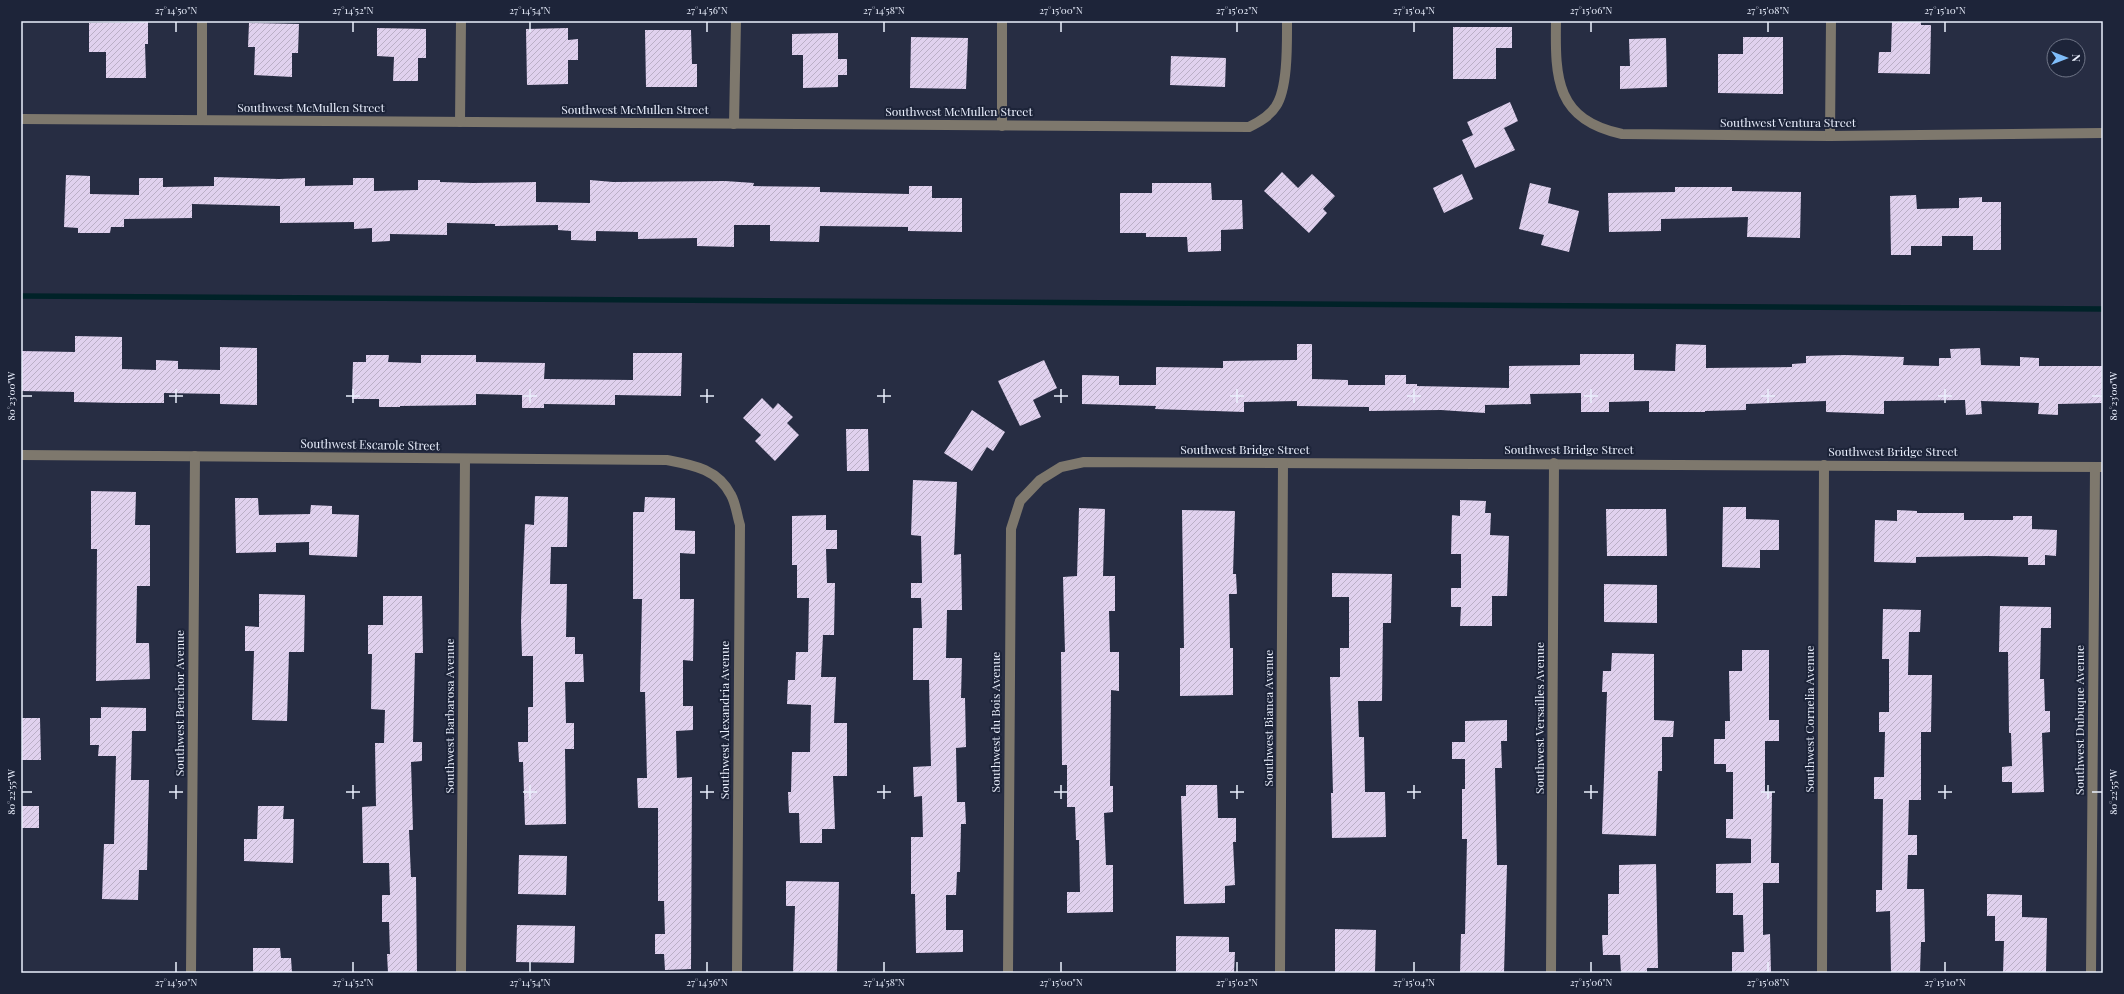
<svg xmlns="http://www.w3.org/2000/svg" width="2124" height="994" viewBox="0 0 2124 994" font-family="'Playfair Display',serif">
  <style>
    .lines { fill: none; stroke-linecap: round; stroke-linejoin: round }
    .stream { stroke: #002228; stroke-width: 5.5 }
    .building { fill: url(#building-hatch) }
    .minor { stroke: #7e786d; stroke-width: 10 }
    .ticks { fill: none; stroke: #eaeffd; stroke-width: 1.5 }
    .labels { text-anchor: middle; stroke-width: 4; stroke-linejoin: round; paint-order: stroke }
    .street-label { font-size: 12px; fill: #eaeffd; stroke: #1d2439 }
    .neatline { fill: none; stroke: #eaeffd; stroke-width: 1.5 }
    .ticks-label { font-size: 10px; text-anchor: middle; fill: #eaeffd }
  </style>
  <defs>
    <pattern id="building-hatch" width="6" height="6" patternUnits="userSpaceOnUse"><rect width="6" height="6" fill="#e0d1ee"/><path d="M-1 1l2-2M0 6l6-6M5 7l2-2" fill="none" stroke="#baafc6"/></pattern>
  </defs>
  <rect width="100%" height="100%" fill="#272d43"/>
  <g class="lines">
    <!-- stream -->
    <path class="stream" d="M 21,296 L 2103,309"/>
  </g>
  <!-- building -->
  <g class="building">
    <path d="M 1892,21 L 1921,21 L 1921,25 L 1931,25 L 1930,74 L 1878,73 L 1879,52 L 1891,52 Z"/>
    <path d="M 148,22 L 148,44 L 145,44 L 146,78 L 106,78 L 106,52 L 89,52 L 89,23 Z"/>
    <path d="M 249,23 L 299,24 L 298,53 L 292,53 L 292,77 L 254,75 L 255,47 L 248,47 Z"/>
    <path d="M 1453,27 L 1512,27 L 1512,48 L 1496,48 L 1496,79 L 1453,79 Z"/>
    <path d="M 377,28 L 426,29 L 426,58 L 418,58 L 418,81 L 393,81 L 394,57 L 377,56 Z"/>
    <path d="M 568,28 L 568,40 L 578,39 L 578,60 L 568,60 L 568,84 L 527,85 L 526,29 Z"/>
    <path d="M 645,30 L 691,30 L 692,64 L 697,64 L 697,87 L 646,87 Z"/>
    <path d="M 838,33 L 838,59 L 847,59 L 847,75 L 838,75 L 838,87 L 803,88 L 803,55 L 792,55 L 792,34 Z"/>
    <path d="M 911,37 L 968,38 L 966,89 L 910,88 Z"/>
    <path d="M 1743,37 L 1783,37 L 1783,94 L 1718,93 L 1718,54 L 1743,54 Z"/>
    <path d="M 1666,38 L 1667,87 L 1620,89 L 1620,66 L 1630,66 L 1629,39 Z"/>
    <path d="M 1171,56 L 1226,58 L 1225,87 L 1170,85 Z"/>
    <path d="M 1510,102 L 1518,121 L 1504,128 L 1515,150 L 1475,168 L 1462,140 L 1473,135 L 1467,122 Z"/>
    <path d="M 1282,172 L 1298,188 L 1312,174 L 1335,196 L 1323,209 L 1327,213 L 1309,233 L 1264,191 Z"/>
    <path d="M 1462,174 L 1473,199 L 1444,213 L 1433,188 Z"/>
    <path d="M 66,175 L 90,176 L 90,194 L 139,195 L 139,178 L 163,178 L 163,187 L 214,186 L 214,177 L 279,179 L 305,178 L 305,186 L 353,185 L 353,178 L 374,178 L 374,191 L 418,190 L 418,180 L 440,180 L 440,182 L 473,183 L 536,182 L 536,202 L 590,203 L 590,180 L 613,182 L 725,181 L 754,183 L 753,186 L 820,187 L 820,192 L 909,194 L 909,186 L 932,186 L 932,198 L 962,198 L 962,232 L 908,231 L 908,227 L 820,226 L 819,242 L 770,241 L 770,225 L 734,225 L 734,247 L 697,246 L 697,238 L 638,239 L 638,232 L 596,231 L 596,241 L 571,240 L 571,231 L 558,230 L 558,225 L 495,226 L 495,224 L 447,223 L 447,235 L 390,234 L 390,241 L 372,242 L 372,228 L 354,229 L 354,222 L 280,223 L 280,206 L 192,204 L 192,218 L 124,219 L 124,227 L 111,227 L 110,233 L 78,233 L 78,228 L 64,227 Z"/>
    <path d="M 1152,183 L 1211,183 L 1212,200 L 1242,200 L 1243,229 L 1221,230 L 1221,251 L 1188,252 L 1187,237 L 1146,237 L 1146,233 L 1120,233 L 1120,193 L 1152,193 Z"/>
    <path d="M 1530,183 L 1551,188 L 1548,203 L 1579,211 L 1569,252 L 1541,245 L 1544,235 L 1519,229 Z"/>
    <path d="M 1675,187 L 1732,187 L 1732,191 L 1801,192 L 1800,238 L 1747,237 L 1748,217 L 1661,219 L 1661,231 L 1609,232 L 1608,193 L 1675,192 Z"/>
    <path d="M 1916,195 L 1917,209 L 1959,208 L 1959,198 L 1982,197 L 1982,202 L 2001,202 L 2001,250 L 1973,250 L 1973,236 L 1942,236 L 1942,246 L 1911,246 L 1911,255 L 1891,255 L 1890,196 Z"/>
    <path d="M 75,336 L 122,337 L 122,369 L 156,370 L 156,360 L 178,361 L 178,369 L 220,370 L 220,347 L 257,348 L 257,405 L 220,404 L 220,394 L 164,393 L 164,403 L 121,403 L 74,402 L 74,392 L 21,391 L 21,351 L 75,352 Z"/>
    <path d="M 1297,344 L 1312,344 L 1312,379 L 1348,380 L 1348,385 L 1385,385 L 1385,375 L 1406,375 L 1406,384 L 1417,384 L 1417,386 L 1509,388 L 1509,366 L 1580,365 L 1580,354 L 1634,354 L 1634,370 L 1675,371 L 1676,344 L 1706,345 L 1706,368 L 1792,367 L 1792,364 L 1806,363 L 1806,356 L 1845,355 L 1904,357 L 1903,365 L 1939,366 L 1939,358 L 1951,358 L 1950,349 L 1980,348 L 1981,365 L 2020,366 L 2020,357 L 2039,358 L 2039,366 L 2103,366 L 2103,403 L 2058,404 L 2058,415 L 2038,414 L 2039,403 L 1981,401 L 1982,414 L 1966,415 L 1965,400 L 1884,401 L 1884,414 L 1826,412 L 1826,401 L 1746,404 L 1746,410 L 1705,411 L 1705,412 L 1649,412 L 1649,401 L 1609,402 L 1609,412 L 1581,412 L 1581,393 L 1530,394 L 1531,404 L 1485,405 L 1485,413 L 1441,410 L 1369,411 L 1369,407 L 1297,406 L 1297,401 L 1244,402 L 1244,412 L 1155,409 L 1156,406 L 1082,404 L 1082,375 L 1119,376 L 1119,385 L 1156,385 L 1156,367 L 1223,368 L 1223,361 L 1297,360 Z"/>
    <path d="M 633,353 L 682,353 L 681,396 L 615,395 L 615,405 L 544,404 L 544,408 L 522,408 L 522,395 L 476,394 L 476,405 L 400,406 L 400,407 L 379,407 L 379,399 L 352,399 L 353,362 L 366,362 L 366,355 L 389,355 L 388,362 L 421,363 L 421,355 L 476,355 L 476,362 L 545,363 L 544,379 L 633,380 Z"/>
    <path d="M 1044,360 L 1057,388 L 1033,400 L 1041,417 L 1020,426 L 998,381 Z"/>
    <path d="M 762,398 L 773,409 L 778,403 L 793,417 L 787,423 L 799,435 L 775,461 L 755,441 L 761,435 L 743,418 Z"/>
    <path d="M 972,410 L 1005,432 L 993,451 L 987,447 L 972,471 L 944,453 Z"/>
    <path d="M 846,429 L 868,429 L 869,471 L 847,471 Z"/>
    <path d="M 913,480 L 957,482 L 954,555 L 961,554 L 962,610 L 947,610 L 946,658 L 962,658 L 961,698 L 965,698 L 966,747 L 956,748 L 957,802 L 965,802 L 966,824 L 961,824 L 960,872 L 957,872 L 956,895 L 946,895 L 946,930 L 963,930 L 963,952 L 916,953 L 915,894 L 911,894 L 911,837 L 923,837 L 922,796 L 914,797 L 913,767 L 931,766 L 929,680 L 913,680 L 913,628 L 922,628 L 921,598 L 911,598 L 911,583 L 922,583 L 921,536 L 911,535 Z"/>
    <path d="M 91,491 L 136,492 L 135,525 L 150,525 L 150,586 L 137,586 L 136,643 L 149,643 L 150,679 L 96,681 L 97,549 L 91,549 Z"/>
    <path d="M 535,496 L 568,497 L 567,547 L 551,547 L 550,584 L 567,584 L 566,637 L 575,637 L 575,654 L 583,654 L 584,682 L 565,682 L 566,723 L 574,723 L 574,749 L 565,749 L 566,824 L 525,825 L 523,762 L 519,762 L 518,742 L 528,742 L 528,707 L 533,707 L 533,656 L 522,656 L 521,621 L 525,524 L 534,525 Z"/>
    <path d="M 645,497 L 675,498 L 675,530 L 695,531 L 695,554 L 680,553 L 680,599 L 694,599 L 693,661 L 683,660 L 683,706 L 693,706 L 693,730 L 676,731 L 677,778 L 692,777 L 691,969 L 665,970 L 664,954 L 655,954 L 655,934 L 665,934 L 664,901 L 658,901 L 658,808 L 638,808 L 637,778 L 647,778 L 645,692 L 640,692 L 642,599 L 633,599 L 633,512 L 644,512 Z"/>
    <path d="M 235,498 L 258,498 L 259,515 L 310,514 L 311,505 L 332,506 L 332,514 L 359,515 L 357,557 L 309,555 L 309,542 L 276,543 L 276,552 L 236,553 Z"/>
    <path d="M 1460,500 L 1486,501 L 1485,513 L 1491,513 L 1490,535 L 1509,536 L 1507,596 L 1492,596 L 1492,626 L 1460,626 L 1461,607 L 1451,607 L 1451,588 L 1461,588 L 1461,554 L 1451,554 L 1452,515 L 1460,516 Z"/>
    <path d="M 1723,507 L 1746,507 L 1746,519 L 1779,520 L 1779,550 L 1760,550 L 1760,568 L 1722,567 Z"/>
    <path d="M 1079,508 L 1105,509 L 1103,576 L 1115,576 L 1115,611 L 1109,611 L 1110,652 L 1119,652 L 1119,691 L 1111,690 L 1110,786 L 1113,786 L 1113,812 L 1104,813 L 1106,865 L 1113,865 L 1113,912 L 1067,913 L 1067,892 L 1080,892 L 1079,840 L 1076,840 L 1075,807 L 1067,807 L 1067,765 L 1062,765 L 1061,652 L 1065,652 L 1063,577 L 1077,576 Z"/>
    <path d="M 1606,509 L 1666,509 L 1667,556 L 1607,556 Z"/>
    <path d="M 1182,510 L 1235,511 L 1233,574 L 1236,574 L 1237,594 L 1229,594 L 1230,648 L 1233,648 L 1233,695 L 1180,696 L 1180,648 L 1184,648 Z"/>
    <path d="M 1897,510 L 1917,511 L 1917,513 L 1964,513 L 1964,520 L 2013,520 L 2013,516 L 2032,516 L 2032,529 L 2057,530 L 2056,556 L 2045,555 L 2045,565 L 2028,565 L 2028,557 L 1988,556 L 1916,557 L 1916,563 L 1874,562 L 1875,520 L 1897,521 Z"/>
    <path d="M 826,515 L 826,530 L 837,530 L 837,549 L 826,549 L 827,583 L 835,583 L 834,635 L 823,635 L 821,677 L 836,677 L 834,723 L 847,723 L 847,776 L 833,776 L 835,829 L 822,829 L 822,843 L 800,843 L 799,813 L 789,813 L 788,792 L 791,792 L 792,752 L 810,752 L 811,705 L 787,704 L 788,680 L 795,680 L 796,652 L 808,652 L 809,598 L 797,598 L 797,565 L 792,565 L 792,516 Z"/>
    <path d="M 1332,573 L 1392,574 L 1391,623 L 1383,623 L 1382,701 L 1358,701 L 1359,737 L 1364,737 L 1365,792 L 1385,792 L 1386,837 L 1332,838 L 1331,793 L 1333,793 L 1330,677 L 1340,677 L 1340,648 L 1349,648 L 1349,597 L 1332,597 Z"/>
    <path d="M 1604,584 L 1657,585 L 1657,623 L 1604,622 Z"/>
    <path d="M 259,594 L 305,595 L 304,652 L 289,652 L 287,721 L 252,720 L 254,651 L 245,651 L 245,626 L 259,627 Z"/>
    <path d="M 383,596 L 422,596 L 423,653 L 415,653 L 413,742 L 422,742 L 422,761 L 411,762 L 413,830 L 409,830 L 411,877 L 416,877 L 417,973 L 388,973 L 387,954 L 390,954 L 389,922 L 382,922 L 382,895 L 390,895 L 389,863 L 363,863 L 362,807 L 376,806 L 375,743 L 384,743 L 385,710 L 371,709 L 372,654 L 368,654 L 368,625 L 383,625 Z"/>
    <path d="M 2000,606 L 2051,607 L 2051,628 L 2041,628 L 2040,679 L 2044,679 L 2045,711 L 2050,711 L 2050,732 L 2042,733 L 2044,792 L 2012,793 L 2012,782 L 2002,782 L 2002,767 L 2012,766 L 2011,733 L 2009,733 L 2008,652 L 1999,652 Z"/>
    <path d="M 1883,609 L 1921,610 L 1920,632 L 1909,632 L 1908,675 L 1932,675 L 1931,732 L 1921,732 L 1921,800 L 1909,800 L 1908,835 L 1917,835 L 1917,855 L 1908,855 L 1907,889 L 1924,889 L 1925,942 L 1921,942 L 1920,973 L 1891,973 L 1890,911 L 1876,912 L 1876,890 L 1882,890 L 1883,799 L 1874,799 L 1874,777 L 1884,777 L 1885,732 L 1879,732 L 1879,712 L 1889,712 L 1889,659 L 1882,659 Z"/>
    <path d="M 1742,650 L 1769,650 L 1769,720 L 1779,720 L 1779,741 L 1765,741 L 1765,792 L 1772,792 L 1771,863 L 1779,863 L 1779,883 L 1763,883 L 1763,935 L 1770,934 L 1771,973 L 1732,973 L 1732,952 L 1744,952 L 1743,915 L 1733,915 L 1733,893 L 1716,893 L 1716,864 L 1751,863 L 1751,839 L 1726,838 L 1726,819 L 1733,819 L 1733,772 L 1726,772 L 1726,764 L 1714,764 L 1714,739 L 1725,739 L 1725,721 L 1730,721 L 1729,671 L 1742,671 Z"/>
    <path d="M 1612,653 L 1654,654 L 1654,720 L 1674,721 L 1673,737 L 1662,737 L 1662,771 L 1658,771 L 1656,836 L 1602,834 L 1607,692 L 1602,692 L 1603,671 L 1611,671 Z"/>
    <path d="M 101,707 L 146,708 L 146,731 L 132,731 L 131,780 L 149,780 L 147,870 L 139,870 L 138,900 L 102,899 L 104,844 L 114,844 L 116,756 L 98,756 L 99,745 L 90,745 L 90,718 L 101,718 Z"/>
    <path d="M 21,718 L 40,718 L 41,760 L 21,760 Z"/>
    <path d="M 1507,720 L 1507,741 L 1501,741 L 1502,768 L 1495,768 L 1497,865 L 1507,865 L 1504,973 L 1460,973 L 1461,934 L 1465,934 L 1467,839 L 1462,839 L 1462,789 L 1465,789 L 1465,759 L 1452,759 L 1452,742 L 1465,742 L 1465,721 Z"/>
    <path d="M 1186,785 L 1217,785 L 1218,818 L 1236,818 L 1236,842 L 1233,842 L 1235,885 L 1225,886 L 1225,903 L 1184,904 L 1181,796 L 1186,796 Z"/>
    <rect x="21" y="806" width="18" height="22"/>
    <path d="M 258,806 L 284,806 L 283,819 L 294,819 L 293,863 L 244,861 L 244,839 L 257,839 Z"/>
    <path d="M 519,855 L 567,856 L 566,895 L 518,894 Z"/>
    <path d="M 1656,864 L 1658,968 L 1647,968 L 1647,973 L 1621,973 L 1620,955 L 1603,955 L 1602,935 L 1608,935 L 1608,894 L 1619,894 L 1619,865 Z"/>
    <path d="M 786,881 L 839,882 L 837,973 L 793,973 L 795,906 L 786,906 Z"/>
    <path d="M 1987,894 L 2022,895 L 2022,917 L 2047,918 L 2046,973 L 2003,973 L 2004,941 L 1995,941 L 1995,916 L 1987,916 Z"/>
    <path d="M 517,925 L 575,926 L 574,963 L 516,962 Z"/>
    <path d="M 1335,929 L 1376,930 L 1375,973 L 1335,973 Z"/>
    <path d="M 1176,936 L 1229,937 L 1229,952 L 1235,952 L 1234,973 L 1176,973 Z"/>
    <path d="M 253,948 L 280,948 L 281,958 L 291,958 L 292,973 L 253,973 Z"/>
  </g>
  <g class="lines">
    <!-- minor -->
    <g class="minor">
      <path d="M 1556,21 C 1555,79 1556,120 1622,134 L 1830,136 L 2103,133"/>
      <path d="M 21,119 L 1249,127 C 1259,122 1270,116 1276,106 C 1288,88 1287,43 1287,21"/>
      <path d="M 202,120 L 202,21"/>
      <path d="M 460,122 L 461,21"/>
      <path d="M 734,124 L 736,21"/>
      <path d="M 1002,126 L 1002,21"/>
      <path d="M 1830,136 L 1831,21"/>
      <path d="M 21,455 L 667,460 C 693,465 718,469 731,495 C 736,504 737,516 740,525 L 737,973"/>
      <path d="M 191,973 L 195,456"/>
      <path d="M 461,973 L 465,460"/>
      <path d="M 1008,973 L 1011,529 L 1020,501 L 1040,480 L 1061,467 L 1084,462 L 2103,467"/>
      <path d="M 1280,973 L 1283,463"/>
      <path d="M 1551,973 L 1554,463"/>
      <path d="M 1822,973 L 1824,465"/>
      <path d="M 2091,973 L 2095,467"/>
    </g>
  </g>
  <!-- ticks -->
  <path class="ticks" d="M 176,22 L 176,32M 353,22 L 353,32M 530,22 L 530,32M 707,22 L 707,32M 884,22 L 884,32M 1061,22 L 1061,32M 1237,22 L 1237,32M 1414,22 L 1414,32M 1591,22 L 1591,32M 1768,22 L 1768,32M 1945,22 L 1945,32M 176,389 L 176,403M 353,389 L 353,403M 530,389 L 530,403M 707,389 L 707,403M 884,389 L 884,403M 1061,389 L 1061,403M 1237,389 L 1237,403M 1414,389 L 1414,403M 1591,389 L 1591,403M 1768,389 L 1768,403M 1945,389 L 1945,403M 22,396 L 32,396M 169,396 L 183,396M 346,396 L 360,396M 523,396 L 537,396M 700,396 L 714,396M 877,396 L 891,396M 1054,396 L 1068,396M 1230,396 L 1244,396M 1407,396 L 1421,396M 1584,396 L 1598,396M 1761,396 L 1775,396M 1938,396 L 1952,396M 2092,396 L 2102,396M 176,785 L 176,799M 353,785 L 353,799M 530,785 L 530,799M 707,785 L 707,799M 884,785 L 884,799M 1061,785 L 1061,799M 1237,785 L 1237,799M 1414,785 L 1414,799M 1591,785 L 1591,799M 1768,785 L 1768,799M 1945,785 L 1945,799M 22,792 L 32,792M 169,792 L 183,792M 346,792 L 360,792M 523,792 L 537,792M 700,792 L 714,792M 877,792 L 891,792M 1054,792 L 1068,792M 1230,792 L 1244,792M 1407,792 L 1421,792M 1584,792 L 1598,792M 1761,792 L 1775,792M 1938,792 L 1952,792M 2092,792 L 2102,792M 176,962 L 176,972M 353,962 L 353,972M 530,962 L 530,972M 707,962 L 707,972M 884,962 L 884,972M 1061,962 L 1061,972M 1237,962 L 1237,972M 1414,962 L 1414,972M 1591,962 L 1591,972M 1768,962 L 1768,972M 1945,962 L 1945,972"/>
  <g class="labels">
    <!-- street labels -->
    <g class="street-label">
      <text x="311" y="112">Southwest McMullen Street</text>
      <text x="635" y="114">Southwest McMullen Street</text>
      <text x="959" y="116">Southwest McMullen Street</text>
      <text x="1788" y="127">Southwest Ventura Street</text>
      <text transform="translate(370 445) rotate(1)" y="4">Southwest Escarole Street</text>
      <text x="1245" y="454">Southwest Bridge Street</text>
      <text x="1569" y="454">Southwest Bridge Street</text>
      <text x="1893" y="456">Southwest Bridge Street</text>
      <text transform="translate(180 703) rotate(-90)" y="4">Southwest Benchor Avenue</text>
      <text transform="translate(450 716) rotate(-90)" y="4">Southwest Barbarosa Avenue</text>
      <text transform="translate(1269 718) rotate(-90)" y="4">Southwest Bianca Avenue</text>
      <text transform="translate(1540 718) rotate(-90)" y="4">Southwest Versailles Avenue</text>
      <text transform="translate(1810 719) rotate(-90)" y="4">Southwest Cornelia Avenue</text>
      <text transform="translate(725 720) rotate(-90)" y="4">Southwest Alexandria Avenue</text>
      <text transform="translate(2080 720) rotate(-90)" y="4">Southwest Dubuque Avenue</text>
      <text transform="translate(996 722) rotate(-90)" y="4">Southwest du Bois Avenue</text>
    </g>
  </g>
  <!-- border -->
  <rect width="2124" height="994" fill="none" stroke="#1d2439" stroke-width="44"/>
  <!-- north arrow -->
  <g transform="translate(2066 58) rotate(90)"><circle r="19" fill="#1d2439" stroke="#6f7587"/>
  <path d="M0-3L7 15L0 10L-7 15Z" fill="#7fbdfa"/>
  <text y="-6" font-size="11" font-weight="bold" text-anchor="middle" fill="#eaeffd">N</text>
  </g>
  <rect x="22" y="22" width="2080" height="950" class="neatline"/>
  <g class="ticks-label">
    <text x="176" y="14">27°14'50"N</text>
    <text x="353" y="14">27°14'52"N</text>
    <text x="530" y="14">27°14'54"N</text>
    <text x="707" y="14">27°14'56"N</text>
    <text x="884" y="14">27°14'58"N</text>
    <text x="1061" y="14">27°15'00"N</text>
    <text x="1237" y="14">27°15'02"N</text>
    <text x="1414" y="14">27°15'04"N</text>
    <text x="1591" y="14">27°15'06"N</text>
    <text x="1768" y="14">27°15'08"N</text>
    <text x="1945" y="14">27°15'10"N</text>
    <text transform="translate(2113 396) rotate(-90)" y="4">80°23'00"W</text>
    <text transform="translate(11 396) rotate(-90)" y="4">80°23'00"W</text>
    <text transform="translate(2113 792) rotate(-90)" y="4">80°22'55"W</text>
    <text transform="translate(11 792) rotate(-90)" y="4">80°22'55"W</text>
    <text x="176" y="986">27°14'50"N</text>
    <text x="353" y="986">27°14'52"N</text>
    <text x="530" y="986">27°14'54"N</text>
    <text x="707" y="986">27°14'56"N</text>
    <text x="884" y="986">27°14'58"N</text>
    <text x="1061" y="986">27°15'00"N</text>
    <text x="1237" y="986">27°15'02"N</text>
    <text x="1414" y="986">27°15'04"N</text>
    <text x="1591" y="986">27°15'06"N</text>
    <text x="1768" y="986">27°15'08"N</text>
    <text x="1945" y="986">27°15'10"N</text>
  </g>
</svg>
